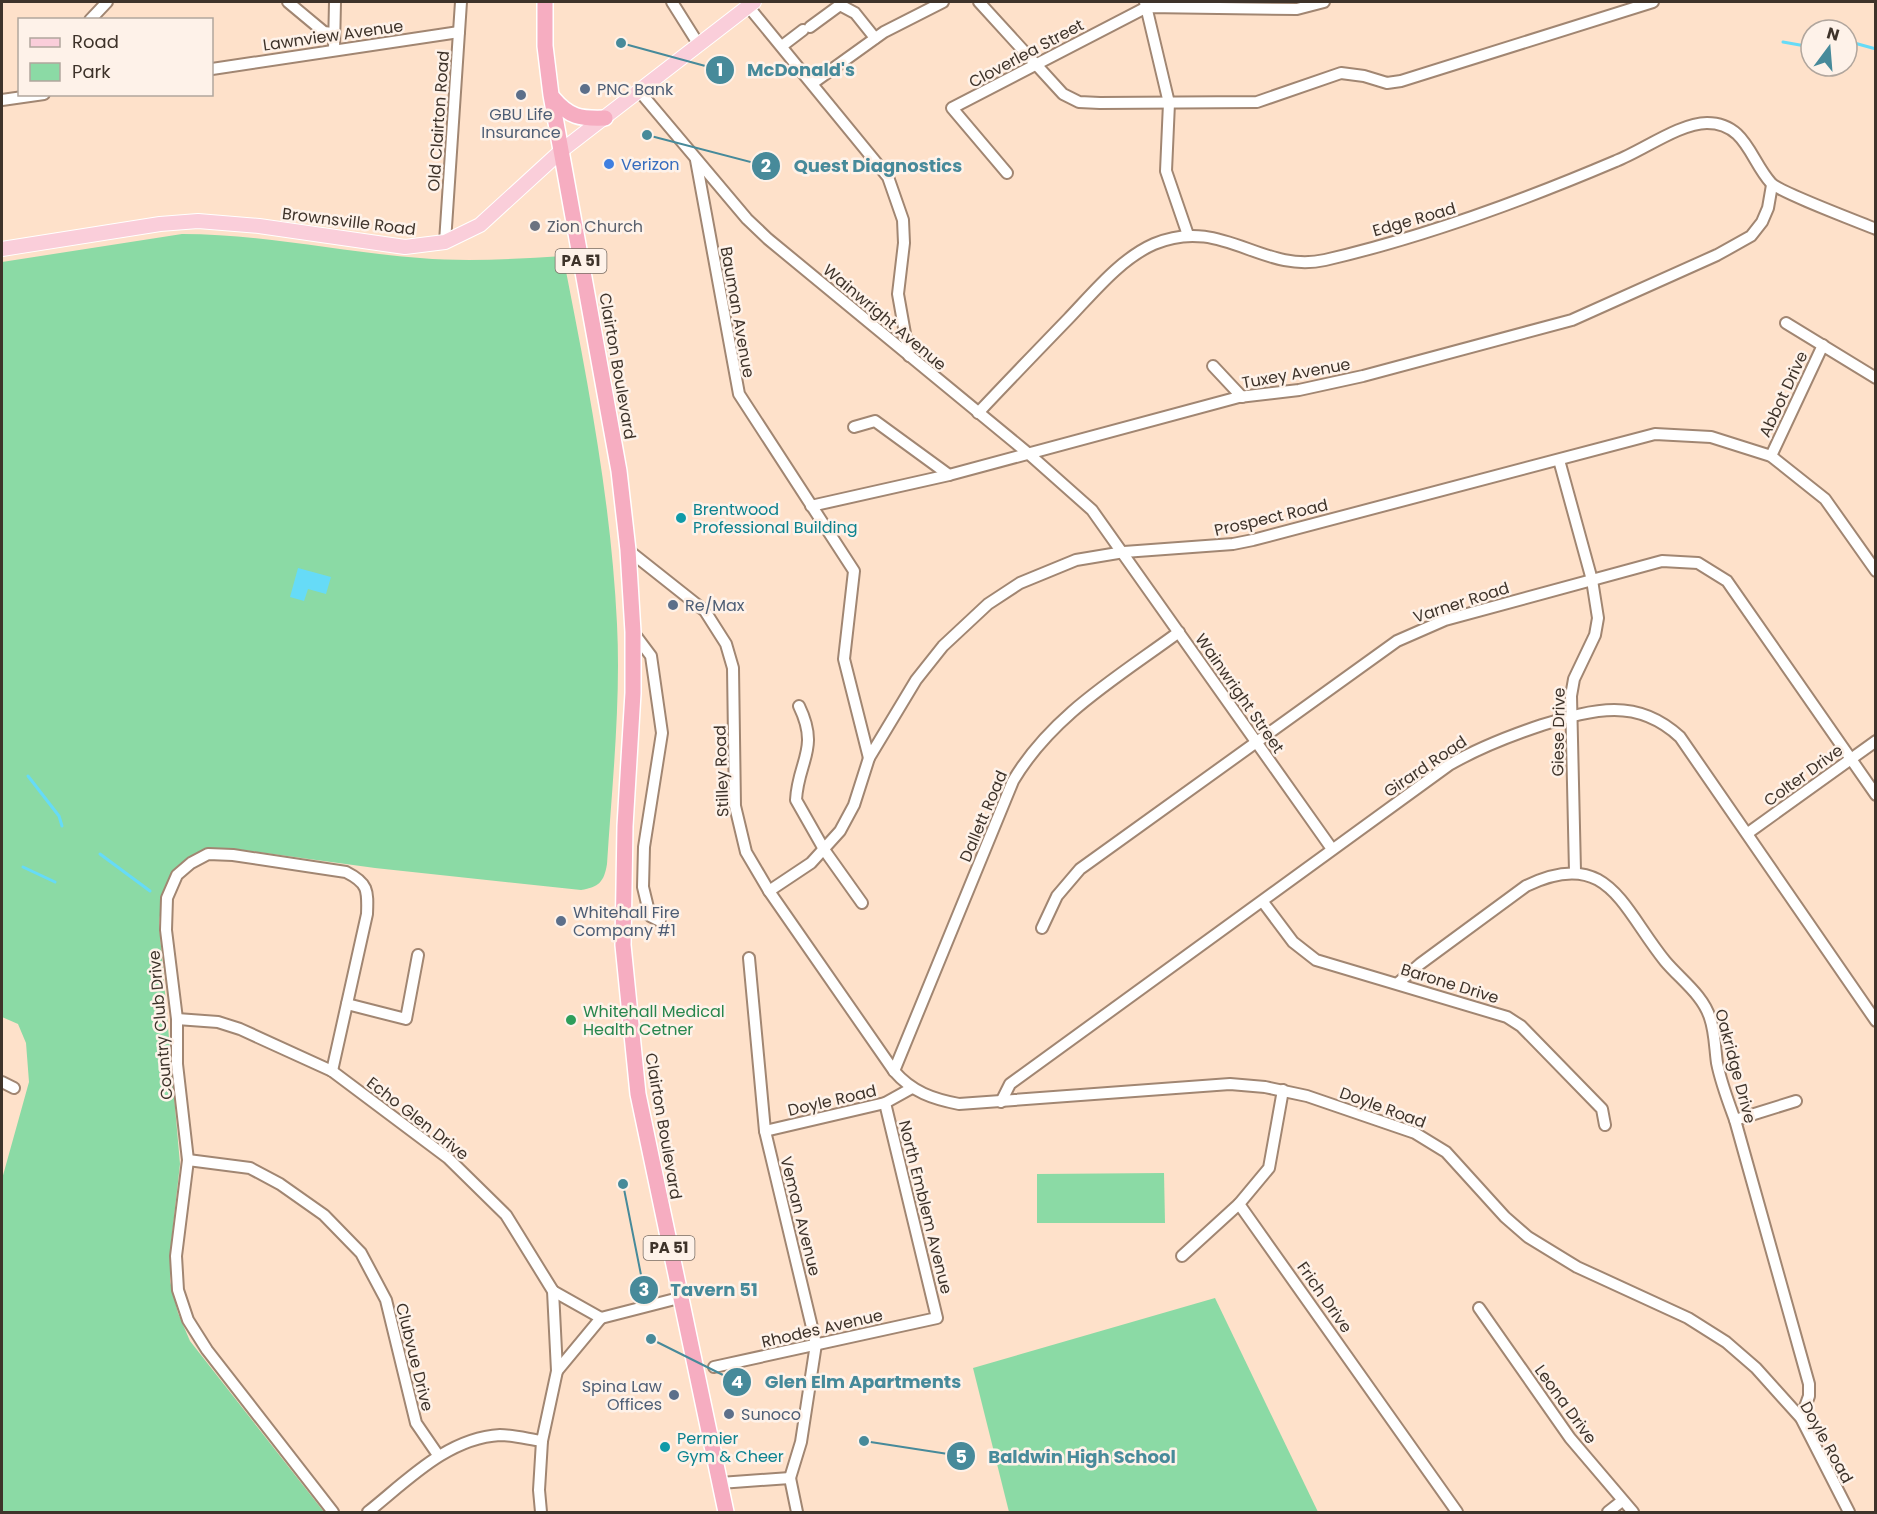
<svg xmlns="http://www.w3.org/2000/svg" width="1877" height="1514" viewBox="0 0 1877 1514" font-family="Poppins,sans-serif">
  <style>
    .green { fill: #8bdaa5 }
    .water { fill: #66dbf7 }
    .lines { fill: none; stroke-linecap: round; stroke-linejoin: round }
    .stream { stroke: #66dbf7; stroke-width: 3 }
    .minor-casing { stroke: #a18672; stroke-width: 14 }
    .major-casing { stroke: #fff; stroke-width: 16 }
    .highway-casing { stroke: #fff; stroke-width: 18 }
    .minor { stroke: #fff; stroke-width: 10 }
    .major { stroke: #faceda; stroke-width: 14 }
    .highway { stroke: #f6adc1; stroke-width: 15 }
    .service-dot { fill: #5c6f8a; stroke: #fef2e9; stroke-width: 2 }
    .shop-dot { fill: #3f7fe0; stroke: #fef2e9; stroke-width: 2 }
    .worship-dot { fill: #6b7280; stroke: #fef2e9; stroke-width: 2 }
    .culture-dot { fill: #0f9aa8; stroke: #fef2e9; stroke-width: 2 }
    .leisure-dot { fill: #2e9e5b; stroke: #fef2e9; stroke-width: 2 }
    .labels { text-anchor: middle; stroke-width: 5; stroke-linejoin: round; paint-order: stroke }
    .shield { fill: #fef2e9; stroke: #786c63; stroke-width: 1.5 }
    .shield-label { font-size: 15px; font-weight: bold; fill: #3e332a }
    .street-label { font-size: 16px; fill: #3e332a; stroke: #fef2e9 }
    .service-label { font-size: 16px; fill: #4e5e75; stroke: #fef2e9; text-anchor: start }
    .shop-label { font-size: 16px; fill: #366cbe; stroke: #fef2e9; text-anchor: start }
    .worship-label { font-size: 16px; fill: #5b616d; stroke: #fef2e9; text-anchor: start }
    .culture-label { font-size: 16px; fill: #0d838f; stroke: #fef2e9; text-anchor: start }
    .leisure-label { font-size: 16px; fill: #27864d; stroke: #fef2e9; text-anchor: start }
    .leader { fill: none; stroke: #478a9a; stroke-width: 2 }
    .callout-dot { fill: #478a9a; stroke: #fef2e9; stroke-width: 2 }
    .mark-label { font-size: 18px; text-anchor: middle; font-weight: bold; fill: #fff }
    .callout-label { font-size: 18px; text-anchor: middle; font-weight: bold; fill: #478a9a; stroke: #fef2e9; stroke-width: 5; stroke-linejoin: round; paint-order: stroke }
  </style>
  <rect width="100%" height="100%" fill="#fee1ca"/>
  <!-- green -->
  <g class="green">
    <path d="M 182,234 C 262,234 340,252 420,258 C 467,262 515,259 563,256 C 587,378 611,499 617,624 C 621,703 612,785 607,864 C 604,882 599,887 581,890 L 375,868 L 229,848 C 176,850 165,876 159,924 L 180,1164 L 171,1244 L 170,1281 L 178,1313 L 190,1341 L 324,1512 L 2,1512 L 2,1179 L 29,1082 L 26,1043 L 18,1024 L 2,1017 L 2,262 Z"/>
    <path d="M 1164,1173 L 1165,1223 L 1037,1223 L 1037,1174 Z"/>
    <path d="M 1215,1298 L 1318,1512 L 1009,1512 L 973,1368 Z"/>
  </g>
  <!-- water -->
  <path class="water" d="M 298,568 L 331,577 L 326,594 L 308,589 L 304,601 L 290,597 Z"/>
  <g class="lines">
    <!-- stream -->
    <g class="stream">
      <path d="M 1847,41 L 1876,49"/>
      <path d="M 1783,42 L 1811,47"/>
      <path d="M 28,776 L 59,816 L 62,826"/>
      <path d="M 100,854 L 150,891"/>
      <path d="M 23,867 L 55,882"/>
    </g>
    <!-- minor casing -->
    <g class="minor-casing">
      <g id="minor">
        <path d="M 288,2 L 324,32 L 332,33"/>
        <path d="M 672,2 L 699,45"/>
        <path d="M 979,2 L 1063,94 L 1079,102 L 1100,103 L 1257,102 L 1341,73 L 1364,76 L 1387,83 L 1401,81 L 1653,2"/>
        <path d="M 1145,2 L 1169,103 L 1166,171 L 1188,235"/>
        <path d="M 748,6 L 888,177 L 903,220 L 904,243 L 898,294 L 909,356"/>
        <path d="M 90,20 L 107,2"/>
        <path d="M 810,27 L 840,5 L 855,13 L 875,38"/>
        <path d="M 782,46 L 803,30"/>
        <path d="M 334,49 L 335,2"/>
        <path d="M 212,69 L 459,32"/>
        <path d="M 813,83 L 884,32 L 943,2"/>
        <path d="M 640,92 L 747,219 L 768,239 L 1029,454 L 1092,510 L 1332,849"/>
        <path d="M 2,100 L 44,94"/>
        <path d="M 696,160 L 739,394 L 854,571 L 844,659 L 869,758"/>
        <path d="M 1007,173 L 952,108 L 1147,7 L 1297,9 L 1324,2"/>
        <path d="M 445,242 L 461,2"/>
        <path d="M 1786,323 L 1876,378"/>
        <path d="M 1213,366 L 1242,397"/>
        <path d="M 978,413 C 1008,381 1038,350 1068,319 C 1093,293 1120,259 1154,244 C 1222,215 1261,274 1325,260 C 1425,237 1522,201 1616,161 C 1642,151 1680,123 1707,123 C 1746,123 1750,160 1771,183 C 1779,192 1859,222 1876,229"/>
        <path d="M 854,427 L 875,421 L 949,475"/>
        <path d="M 1771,456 L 1823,345"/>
        <path d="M 1559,460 L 1592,580 L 1598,618 L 1595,635 L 1574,679 L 1571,696 L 1575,871"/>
        <path d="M 811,506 L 949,475 L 1239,397 L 1299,390 L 1363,376 L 1572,320 L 1717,255 L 1751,236 L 1762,222 L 1768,208 L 1772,185"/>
        <path d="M 628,550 L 705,611 L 726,644 L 733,668 L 735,806 L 746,852 L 769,891 L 894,1071 C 912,1092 933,1099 959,1104 L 1230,1084 L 1265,1087 L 1307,1096 L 1415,1133 L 1446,1152 L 1505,1217 L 1528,1237 L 1577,1267 L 1688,1318 L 1726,1342 L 1756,1368 L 1801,1418 L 1849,1512"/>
        <path d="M 633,632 L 651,656 L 662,733 L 644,847 L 643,887 L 650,916 L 660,921"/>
        <path d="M 799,706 C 820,749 798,761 796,800 L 825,851 L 862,903"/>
        <path d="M 1748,833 L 1876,741"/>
        <path d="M 769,891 L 811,863 L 840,831 L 854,805 L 869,758 L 916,680 L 943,646 L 988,604 L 1020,583 L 1076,560 L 1124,552 L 1233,544 L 1253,540 L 1655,434 L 1711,437 L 1771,456 L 1825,499 L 1876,571"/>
        <path d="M 1263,902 L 1293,942 L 1316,960 L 1507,1017 L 1521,1026 L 1602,1109 L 1605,1125"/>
        <path d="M 1042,928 L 1057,896 L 1080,869 L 1397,641 L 1445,620 L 1662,561 L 1698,563 L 1727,581 L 1876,795"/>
        <path d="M 749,958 L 765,1131 L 816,1344 L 801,1442 L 790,1478"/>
        <path d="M 1398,983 L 1420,964 L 1526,886 C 1608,846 1622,908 1665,961 C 1680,979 1703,995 1710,1018 C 1715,1032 1715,1049 1717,1063 C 1721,1083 1728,1101 1735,1120 L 1809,1384 L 1809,1396 L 1801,1418"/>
        <path d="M 347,1004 L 406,1019 L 418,955"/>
        <path d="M 177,1019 L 218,1022 L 240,1029 L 332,1071 L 448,1158 L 506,1215 L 553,1291 L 557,1371 L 542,1441 L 539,1490 L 541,1512"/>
        <path d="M 332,1071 L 367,914 C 368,890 368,883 346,872 L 233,855 L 208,854 L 191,863 L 177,875 L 167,898 L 166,930 L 177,1019 L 177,1064 L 188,1160 L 176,1256 L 178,1290 L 188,1320 L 207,1350 L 333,1512"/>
        <path d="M 894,1071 L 1013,781 C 1052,715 1118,677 1179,632"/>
        <path d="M 2,1082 L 14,1088"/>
        <path d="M 1283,1090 L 1269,1168 L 1239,1204 L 1457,1512"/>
        <path d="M 1001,1102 L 1010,1084 L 1449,765 C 1480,747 1509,736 1542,725 C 1594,709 1637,697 1680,737 L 1876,1021"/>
        <path d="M 1735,1120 L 1796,1101"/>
        <path d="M 765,1131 L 885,1103 L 912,1088"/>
        <path d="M 188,1160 L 250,1168 L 280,1184 L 324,1215 L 361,1253 L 386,1300 L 416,1423 L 438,1455"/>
        <path d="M 1182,1256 L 1239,1204"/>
        <path d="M 553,1291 L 601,1318 L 679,1298"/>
        <path d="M 1479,1308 L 1570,1438 L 1633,1512"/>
        <path d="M 714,1367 L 937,1318 L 885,1103"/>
        <path d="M 557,1371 L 601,1318"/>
        <path d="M 790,1478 L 797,1512"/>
        <path d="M 720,1483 L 790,1478"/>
        <path d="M 368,1512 C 407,1481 447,1438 500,1435 C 513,1435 528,1439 542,1441"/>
        <path d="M 1608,1512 L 1622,1501"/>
      </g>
    </g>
    <!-- major casing -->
    <g class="major-casing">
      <path id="major" d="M 2,249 L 160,224 L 198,221 L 259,226 L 405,247 L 445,242 L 480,225 L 561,151 L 754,2"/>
    </g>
    <!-- highway casing -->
    <g class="highway-casing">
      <g id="highway">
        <path d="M 545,2 L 545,46 L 551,95 L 619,471 L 628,550 L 633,632 L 633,693 L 625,826 L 623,945 L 638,1094 L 726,1512"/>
        <path d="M 553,98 C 569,117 580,119 605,118"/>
      </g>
    </g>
    <!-- minor -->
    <use href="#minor" class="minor"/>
    <!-- major -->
    <use href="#major" class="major"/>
    <!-- highway -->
    <use href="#highway" class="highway"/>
  </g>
  <!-- markers -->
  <g class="service-dot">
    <circle cx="585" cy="89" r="6"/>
    <circle cx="521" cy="95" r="6"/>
    <circle cx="673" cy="605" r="6"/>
    <circle cx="561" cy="921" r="6"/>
    <circle cx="674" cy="1395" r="6"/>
    <circle cx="729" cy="1414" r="6"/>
  </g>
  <circle class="shop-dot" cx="609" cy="164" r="6"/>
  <circle class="worship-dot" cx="535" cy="226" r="6"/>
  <g class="culture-dot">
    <circle cx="681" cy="518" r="6"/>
    <circle cx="665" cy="1447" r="6"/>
  </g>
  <circle class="leisure-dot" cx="571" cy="1020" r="6"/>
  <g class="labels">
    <!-- shield labels -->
    <g class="shield">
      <rect x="555.5" y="249" width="51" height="24" rx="4.5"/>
      <rect x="643.5" y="1236" width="51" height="24" rx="4.5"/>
    </g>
    <g class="shield-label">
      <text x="581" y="266">PA 51</text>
      <text x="669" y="1253">PA 51</text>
    </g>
    <!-- street labels -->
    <g class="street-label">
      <text transform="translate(333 35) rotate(-8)" y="6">Lawnview Avenue</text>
      <text transform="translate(1026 53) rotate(-28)" y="6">Cloverlea Street</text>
      <text transform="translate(438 121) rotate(-86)" y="6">Old Clairton Road</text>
      <text transform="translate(1414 219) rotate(-16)" y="6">Edge Road</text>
      <text transform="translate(349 221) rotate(7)" y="6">Brownsville Road</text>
      <text transform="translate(738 312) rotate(80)" y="6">Bauman Avenue</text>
      <text transform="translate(885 317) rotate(40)" y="6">Wainwright Avenue</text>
      <text transform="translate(618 366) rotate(80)" y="6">Clairton Boulevard</text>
      <text transform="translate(1296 373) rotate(-10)" y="6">Tuxey Avenue</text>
      <text transform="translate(1783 394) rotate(-65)" y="6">Abbot Drive</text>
      <text transform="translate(1271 517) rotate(-13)" y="6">Prospect Road</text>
      <text transform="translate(1461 602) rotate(-18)" y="6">Varner Road</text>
      <text transform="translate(1240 693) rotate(55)" y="6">Wainwright Street</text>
      <text transform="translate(1558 732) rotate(-89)" y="6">Giese Drive</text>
      <text transform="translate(1425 766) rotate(-34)" y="6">Girard Road</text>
      <text transform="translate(721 771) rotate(-92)" y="6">Stilley Road</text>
      <text transform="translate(1803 775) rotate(-36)" y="6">Colter Drive</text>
      <text transform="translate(983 816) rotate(-67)" y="6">Dallett Road</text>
      <text transform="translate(1450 983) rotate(17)" y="6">Barone Drive</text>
      <text transform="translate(160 1025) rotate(-95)" y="6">Country Club Drive</text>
      <text transform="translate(1736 1066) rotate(75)" y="6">Oakridge Drive</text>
      <text transform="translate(832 1100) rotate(-13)" y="6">Doyle Road</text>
      <text transform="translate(1383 1107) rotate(20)" y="6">Doyle Road</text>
      <text transform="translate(418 1118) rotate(38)" y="6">Echo Glen Drive</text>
      <text transform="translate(664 1126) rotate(80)" y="6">Clairton Boulevard</text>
      <text transform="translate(926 1207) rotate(76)" y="6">North Emblem Avenue</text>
      <text transform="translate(801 1216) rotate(76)" y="6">Veman Avenue</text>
      <text transform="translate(1325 1297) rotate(55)" y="6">Frich Drive</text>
      <text transform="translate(822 1328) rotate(-13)" y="6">Rhodes Avenue</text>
      <text transform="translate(415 1357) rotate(76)" y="6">Clubvue Drive</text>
      <text transform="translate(1566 1404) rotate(54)" y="6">Leona Drive</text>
      <text transform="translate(1827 1442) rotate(61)" y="6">Doyle Road</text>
    </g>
    <!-- service labels -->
    <g class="service-label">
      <text x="597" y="95">PNC Bank</text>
      <text x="521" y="120" text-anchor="middle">GBU Life<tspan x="521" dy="18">Insurance</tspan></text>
      <text x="685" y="611">Re/Max</text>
      <text x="573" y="918">Whitehall Fire<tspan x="573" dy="18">Company #1</tspan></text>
      <text x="662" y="1392" text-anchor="end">Spina Law<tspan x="662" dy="18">Offices</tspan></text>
      <text x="741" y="1420">Sunoco</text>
    </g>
    <!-- shop labels -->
    <g class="shop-label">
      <text x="621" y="170">Verizon</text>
    </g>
    <!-- worship labels -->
    <g class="worship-label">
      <text x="547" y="232">Zion Church</text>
    </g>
    <!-- culture labels -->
    <g class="culture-label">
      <text x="693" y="515">Brentwood<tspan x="693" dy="18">Professional Building</tspan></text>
      <text x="677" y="1444">Permier<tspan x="677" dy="18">Gym &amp; Cheer</tspan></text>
    </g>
    <!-- leisure labels -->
    <g class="leisure-label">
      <text x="583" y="1017">Whitehall Medical<tspan x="583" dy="18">Health Cetner</tspan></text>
    </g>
  </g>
  <!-- callouts -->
  <path class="leader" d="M621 43L720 70M647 135L766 166M623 1184L644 1290M651 1339L737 1382M864 1441L961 1456"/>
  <g class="callout-dot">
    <circle cx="621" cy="43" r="6"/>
    <circle cx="647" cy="135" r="6"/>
    <circle cx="623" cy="1184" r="6"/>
    <circle cx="651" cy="1339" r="6"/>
    <circle cx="864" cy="1441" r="6"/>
    <circle cx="720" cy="70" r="15"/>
    <circle cx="766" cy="166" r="15"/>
    <circle cx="644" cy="1290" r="15"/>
    <circle cx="737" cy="1382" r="15"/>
    <circle cx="961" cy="1456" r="15"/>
  </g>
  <g class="mark-label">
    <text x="720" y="76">1</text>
    <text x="766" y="172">2</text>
    <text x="644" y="1296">3</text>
    <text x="737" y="1388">4</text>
    <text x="961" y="1463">5</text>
  </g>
  <g class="callout-label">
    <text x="801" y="76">McDonald's</text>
    <text x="878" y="172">Quest Diagnostics</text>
    <text x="714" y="1296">Tavern 51</text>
    <text x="863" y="1388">Glen Elm Apartments</text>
    <text x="1082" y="1463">Baldwin High School</text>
  </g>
  <!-- border -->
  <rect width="1877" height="1514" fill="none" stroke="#3e332a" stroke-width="6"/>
  <!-- legend -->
  <rect x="18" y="18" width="195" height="78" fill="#fef2e9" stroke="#b1a69d" stroke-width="1.5"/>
  <rect x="30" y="38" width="30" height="9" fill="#faceda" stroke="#b1a69d" stroke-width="1.5"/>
  <text x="72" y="48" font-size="18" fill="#3e332a">Road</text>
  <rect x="30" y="63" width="30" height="18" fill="#8bdaa5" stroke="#b1a69d" stroke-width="1.5"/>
  <text x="72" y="78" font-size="18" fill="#3e332a">Park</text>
  <!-- north arrow -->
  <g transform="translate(1829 48) rotate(16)"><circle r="28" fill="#fef2e9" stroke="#b1a69d" stroke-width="1.5"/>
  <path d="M0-4.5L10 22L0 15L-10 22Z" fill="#478a9a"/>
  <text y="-9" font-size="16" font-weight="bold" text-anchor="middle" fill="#3e332a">N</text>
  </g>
</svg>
